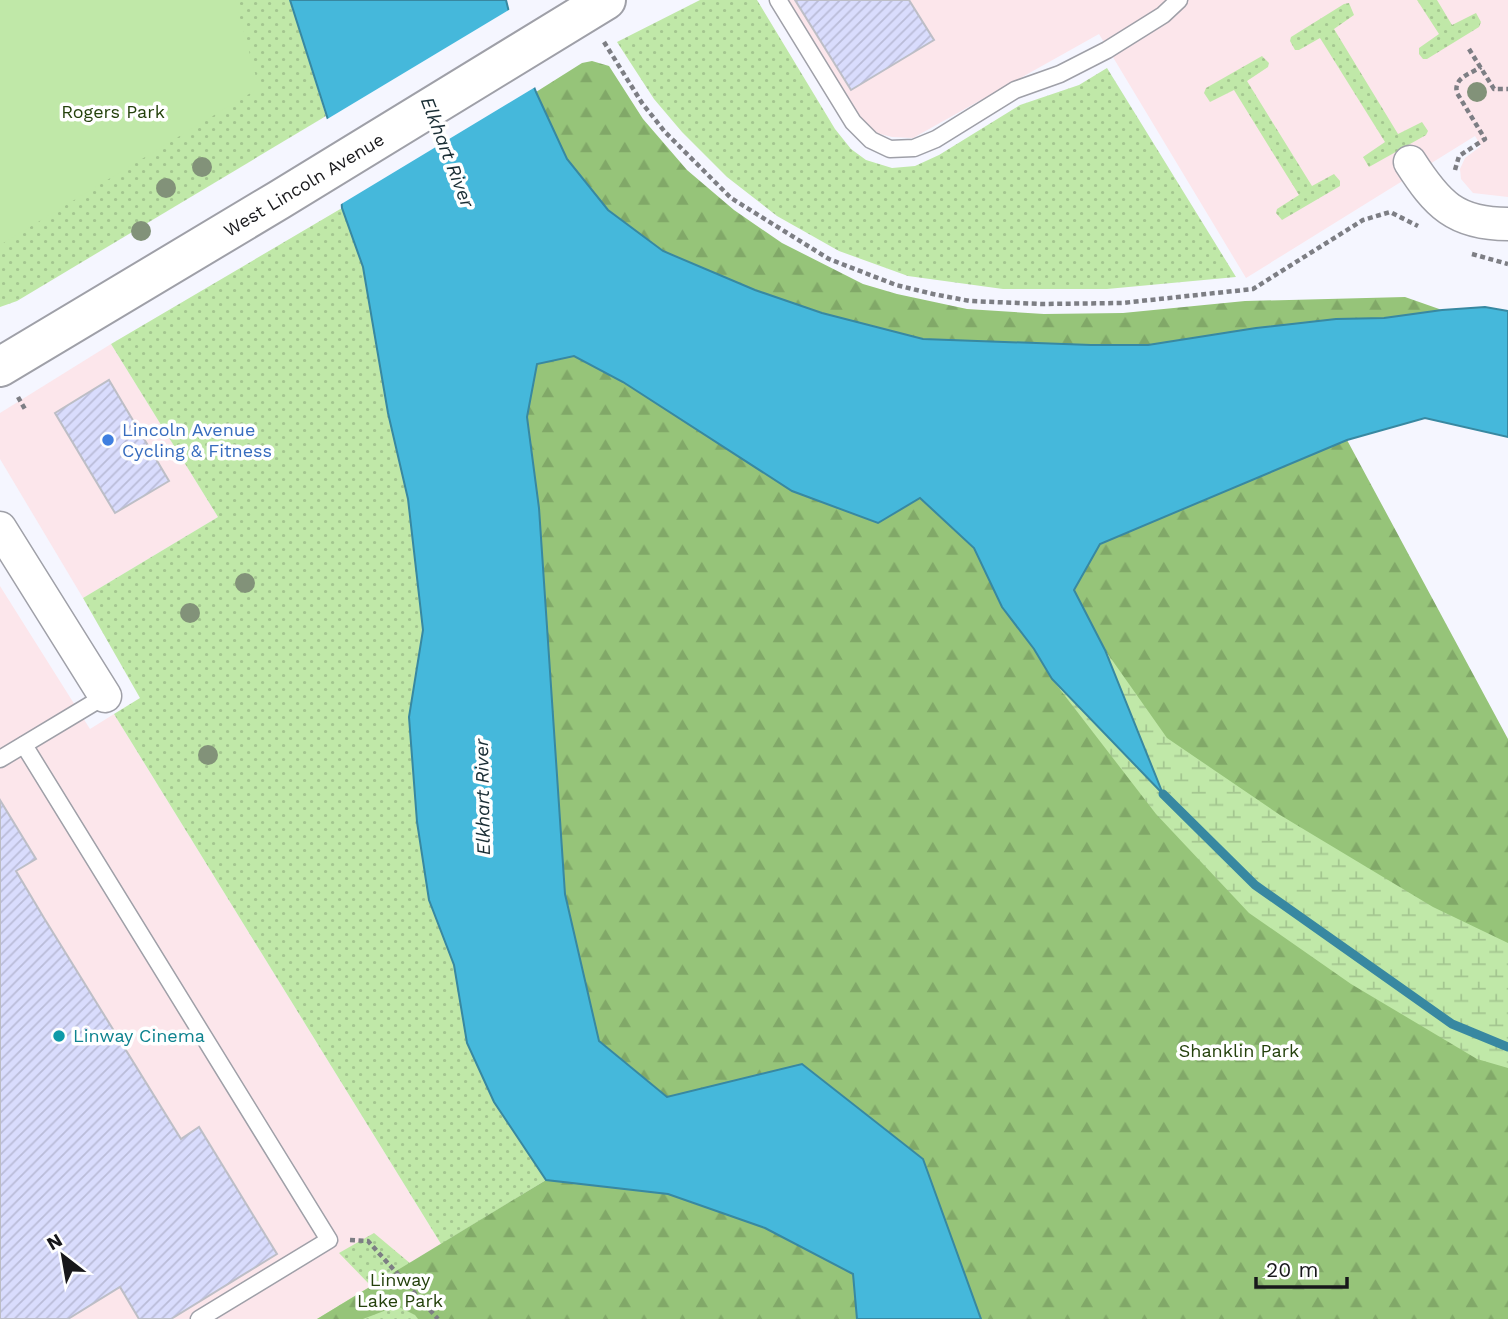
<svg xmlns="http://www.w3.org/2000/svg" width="1508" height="1319" viewBox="0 0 1508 1319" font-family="'Work Sans',sans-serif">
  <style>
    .commercial { fill: #fce6eb }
    .grass { fill: url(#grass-dots) }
    .forest { fill: url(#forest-firs) }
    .wetland { fill: url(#wetland-marsh) }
    .pitch { fill: #c0e8a8 }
    .water { fill: #45b8db; stroke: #3888a1; stroke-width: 2 }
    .pier { fill: #f5f6ff }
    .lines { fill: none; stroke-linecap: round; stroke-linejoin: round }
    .stream { stroke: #3888a1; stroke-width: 9 }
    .building { fill: url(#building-hatch); stroke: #bdbec6; stroke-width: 2 }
    .service-casing { stroke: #9fa0a8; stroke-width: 19 }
    .minor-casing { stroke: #9fa0a8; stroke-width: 35 }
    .tertiary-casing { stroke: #9fa0a8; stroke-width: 42 }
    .path { stroke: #7d7e84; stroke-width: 4.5; stroke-dasharray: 5 3.5; stroke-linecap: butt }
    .service { stroke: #fff; stroke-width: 16 }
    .minor { stroke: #fff; stroke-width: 32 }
    .tertiary { stroke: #fff; stroke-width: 38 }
    .tree { fill: #829279 }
    .shop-dot { fill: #3f7fe0; stroke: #fff; stroke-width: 2.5 }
    .culture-dot { fill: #0f9aa8; stroke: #fff; stroke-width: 2.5 }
    .labels { text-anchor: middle; stroke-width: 7; stroke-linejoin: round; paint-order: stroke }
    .park-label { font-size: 18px; fill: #24410c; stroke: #fff }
    .street-label { font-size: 18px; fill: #18181b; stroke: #fff }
    .shop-label { font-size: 18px; fill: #366cbe; stroke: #fff; text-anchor: start }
    .culture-label { font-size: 18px; fill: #0d838f; stroke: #fff; text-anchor: start }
    .water-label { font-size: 19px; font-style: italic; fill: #1a2e35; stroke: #fff }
  </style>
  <defs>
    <pattern id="grass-dots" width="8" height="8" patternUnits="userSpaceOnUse" patternTransform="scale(1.75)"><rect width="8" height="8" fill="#c0e8a8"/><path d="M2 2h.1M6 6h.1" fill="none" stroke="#a4c690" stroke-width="1.8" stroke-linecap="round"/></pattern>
    <pattern id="forest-firs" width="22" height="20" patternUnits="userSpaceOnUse" patternTransform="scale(1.75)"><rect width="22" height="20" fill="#96c479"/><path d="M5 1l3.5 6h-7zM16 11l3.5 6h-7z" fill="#81a868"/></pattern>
    <pattern id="wetland-marsh" width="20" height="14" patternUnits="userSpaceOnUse" patternTransform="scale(1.75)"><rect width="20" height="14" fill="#c0e8a8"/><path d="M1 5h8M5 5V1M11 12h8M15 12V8" fill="none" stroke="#a4c690"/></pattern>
    <pattern id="building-hatch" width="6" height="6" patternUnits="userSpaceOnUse" patternTransform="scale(1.75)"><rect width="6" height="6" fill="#d9dcfd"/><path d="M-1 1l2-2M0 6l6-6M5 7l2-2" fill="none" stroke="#babcd8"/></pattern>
  </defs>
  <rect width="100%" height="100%" fill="#f5f6ff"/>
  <!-- commercial -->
  <g class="commercial">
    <path d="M 787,0 L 1508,0 L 1508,197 L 1473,193 L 1461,179 L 1460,169 L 1465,158 L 1481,146 L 1475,136 L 1246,278 L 1099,34 L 913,138 L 892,137 L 868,131 Z"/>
    <path d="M 111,344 L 218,517 L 83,598 L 0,459 L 0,413 Z"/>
    <path d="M 0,586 L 90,729 L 114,714 L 441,1244 L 317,1319 L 0,1319 Z"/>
  </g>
  <!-- grass -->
  <g class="grass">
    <path d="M 0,0 L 290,0 L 326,116 L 17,301 L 0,307 Z"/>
    <path d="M 700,0 L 757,0 L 835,129 L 851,149 L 866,160 L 892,168 L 915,166 L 939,155 L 1020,105 L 1079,85 L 1107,68 L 1236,277 L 1107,289 L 1003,289 L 908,276 L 839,251 L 777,216 L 727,177 L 682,132 L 654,99 L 617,42 Z"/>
    <path d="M 1417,0 L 1437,0 L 1452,25 L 1476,13 L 1481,22 L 1479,27 L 1427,59 L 1423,59 L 1419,54 L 1419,48 L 1439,34 Z"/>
    <path d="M 1349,3 L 1354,15 L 1334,29 L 1398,134 L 1422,122 L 1428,131 L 1426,135 L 1369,167 L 1363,157 L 1385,142 L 1320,38 L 1299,50 L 1295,50 L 1290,41 L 1291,37 L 1344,4 Z"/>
    <path d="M 1262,56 L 1269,63 L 1268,67 L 1247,81 L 1312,186 L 1334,174 L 1340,181 L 1340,186 L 1282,220 L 1276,213 L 1277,209 L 1299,195 L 1234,90 L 1210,102 L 1204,93 L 1206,88 Z"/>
    <path d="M 342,208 L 363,267 L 388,413 L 408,499 L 423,630 L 409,717 L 429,900 L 454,965 L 467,1043 L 494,1102 L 546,1180 L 441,1244 L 114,714 L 140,698 L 83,598 L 218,517 L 111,344 Z"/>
    <path d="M 374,1233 L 436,1285 L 463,1319 L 317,1319 L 371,1286 L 339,1253 Z"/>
  </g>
  <!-- forest -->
  <g class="forest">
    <path d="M 592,61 L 609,66 L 643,119 L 687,170 L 734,210 L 782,243 L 863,284 L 897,294 L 967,309 L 1044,314 L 1123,313 L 1245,301 L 1405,297 L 1442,310 L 1384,318 L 1336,319 L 1256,328 L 1148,345 L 998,343 L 923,339 L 822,313 L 755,290 L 663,251 L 607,209 L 567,159 L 536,92 L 582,63 Z"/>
    <path d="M 574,356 L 623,382 L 920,498 L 974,548 L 1002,607 L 1034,649 L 1052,679 L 1105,650 L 1074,590 L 1100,544 L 1347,440 L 1508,739 L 1508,1319 L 981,1319 L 923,1159 L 802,1065 L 667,1097 L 599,1041 L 565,894 L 539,508 L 527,417 L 537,364 Z"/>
    <path d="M 546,1180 L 668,1194 L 765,1228 L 853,1274 L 857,1319 L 418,1319 L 415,1315 L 397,1306 L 363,1319 L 317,1319 Z"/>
  </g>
  <!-- wetland -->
  <path class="wetland" d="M 1065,647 L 1105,650 L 1167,738 L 1280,815 L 1433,907 L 1508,943 L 1508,1068 L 1477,1059 L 1351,984 L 1249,913 L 1156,814 L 1052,679 Z"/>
  <!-- pitch -->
  <path class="pitch" d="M 0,0 L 235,0 L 259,88 L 0,245 Z"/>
  <!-- water -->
  <path class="water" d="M 290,0 L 506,0 L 516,40 L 536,92 L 567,159 L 608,210 L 663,251 L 755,290 L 822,313 L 923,339 L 1091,345 L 1148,345 L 1256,328 L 1336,319 L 1384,318 L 1442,310 L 1485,307 L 1508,311 L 1508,437 L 1425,418 L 1347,440 L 1100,544 L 1074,590 L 1105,650 L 1163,794 L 1052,679 L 1034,649 L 1002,607 L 974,548 L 920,498 L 878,523 L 792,491 L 623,382 L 574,356 L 537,364 L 527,417 L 539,508 L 565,894 L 599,1041 L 667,1097 L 802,1064 L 923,1159 L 981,1319 L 857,1319 L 853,1274 L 765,1228 L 668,1194 L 546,1180 L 494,1102 L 467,1043 L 454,965 L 429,900 L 417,822 L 409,717 L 423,630 L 408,499 L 388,413 L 363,267 L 342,208 L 337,148 Z"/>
  <!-- pier -->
  <path class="pier" d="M 512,8 L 519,39 L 537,86 L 338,206 L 334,149 L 324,121 Z"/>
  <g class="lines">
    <!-- stream -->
    <path class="stream" d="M 1163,794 L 1255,885 L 1452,1024 L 1508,1047"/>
  </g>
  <!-- building -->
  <g class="building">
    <path d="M 795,0 L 909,0 L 934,40 L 851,90 Z"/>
    <path d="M 109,380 L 169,481 L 115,513 L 55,413 Z"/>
    <path d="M 0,800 L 36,859 L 16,871 L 44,918 L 181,1139 L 199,1127 L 277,1254 L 171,1319 L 139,1319 L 120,1287 L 68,1319 L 0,1319 Z"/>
  </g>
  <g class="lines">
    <!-- service casing -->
    <g class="service-casing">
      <g id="service">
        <path d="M 778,0 L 853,122 L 871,140 L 890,149 L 914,148 L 936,139 L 1015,90 L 1060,74 L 1107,50 L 1163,15 L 1179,0"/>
        <path d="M 24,745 L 329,1240 L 199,1319"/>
        <path d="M 0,759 L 105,696"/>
      </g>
    </g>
    <!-- minor casing -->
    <g class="minor-casing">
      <g id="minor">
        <path d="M 1410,162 C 1437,204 1455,224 1508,224"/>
        <path d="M 0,528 L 105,696"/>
      </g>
    </g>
    <!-- tertiary casing -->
    <g class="tertiary-casing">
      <path id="tertiary" d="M 0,367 L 279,200 L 606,0"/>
    </g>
    <!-- path -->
    <g class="path">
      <path d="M 604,42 L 642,103 L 665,132 L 731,198 L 829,259 L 896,285 L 933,294 L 970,301 L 1043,304 L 1122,303 L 1253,289 L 1363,220 L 1390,212 L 1418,226"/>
      <path d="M 1469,49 L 1494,89 L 1508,89"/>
      <path d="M 1455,170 L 1459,156 L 1485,139 L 1457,93 C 1453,78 1470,74 1481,67"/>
      <path d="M 1472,254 L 1508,264"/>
      <path d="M 18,397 L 26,411"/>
      <path d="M 350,1240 L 368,1241 L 438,1319"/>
    </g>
    <!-- service -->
    <use href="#service" class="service"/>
    <!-- minor -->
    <use href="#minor" class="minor"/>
    <!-- tertiary -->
    <use href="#tertiary" class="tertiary"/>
  </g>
  <!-- trees -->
  <g class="tree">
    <circle cx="1477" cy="92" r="10"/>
    <circle cx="202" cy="167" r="10"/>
    <circle cx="166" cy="188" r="10"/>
    <circle cx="141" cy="231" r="10"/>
    <circle cx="245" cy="583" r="10"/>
    <circle cx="190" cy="613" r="10"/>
    <circle cx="208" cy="755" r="10"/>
  </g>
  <!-- markers -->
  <circle class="shop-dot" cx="108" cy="440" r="7"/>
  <circle class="culture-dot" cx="59" cy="1036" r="7"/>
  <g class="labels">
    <!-- park labels -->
    <g class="park-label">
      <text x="113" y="118">Rogers Park</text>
      <text x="1239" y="1057">Shanklin Park</text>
      <text x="400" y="1286">Linway<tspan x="400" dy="21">Lake Park</tspan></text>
    </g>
    <!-- street labels -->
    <g class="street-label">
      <text transform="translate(304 185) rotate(-31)" y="6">West Lincoln Avenue</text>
    </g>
    <!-- shop labels -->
    <g class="shop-label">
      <text x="122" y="436">Lincoln Avenue<tspan x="122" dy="21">Cycling &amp; Fitness</tspan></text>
    </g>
    <!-- culture labels -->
    <g class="culture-label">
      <text x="73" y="1042">Linway Cinema</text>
    </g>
    <!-- water labels -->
    <g class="water-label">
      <text transform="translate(448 152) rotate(69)" y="7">Elkhart River</text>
      <text transform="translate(482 797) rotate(-91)" y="7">Elkhart River</text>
    </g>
  </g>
  <!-- north arrow -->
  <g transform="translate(63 1256) rotate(329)" stroke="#ffffff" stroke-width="5" paint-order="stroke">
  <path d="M0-5L12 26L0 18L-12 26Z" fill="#18181b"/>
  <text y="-10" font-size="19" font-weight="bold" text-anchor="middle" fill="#18181b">N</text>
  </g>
  <!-- scale -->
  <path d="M1256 1277v10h91v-10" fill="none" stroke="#18181b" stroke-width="3.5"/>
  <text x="1266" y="1277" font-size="21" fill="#18181b" stroke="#ffffff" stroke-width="5" paint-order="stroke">20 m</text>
</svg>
